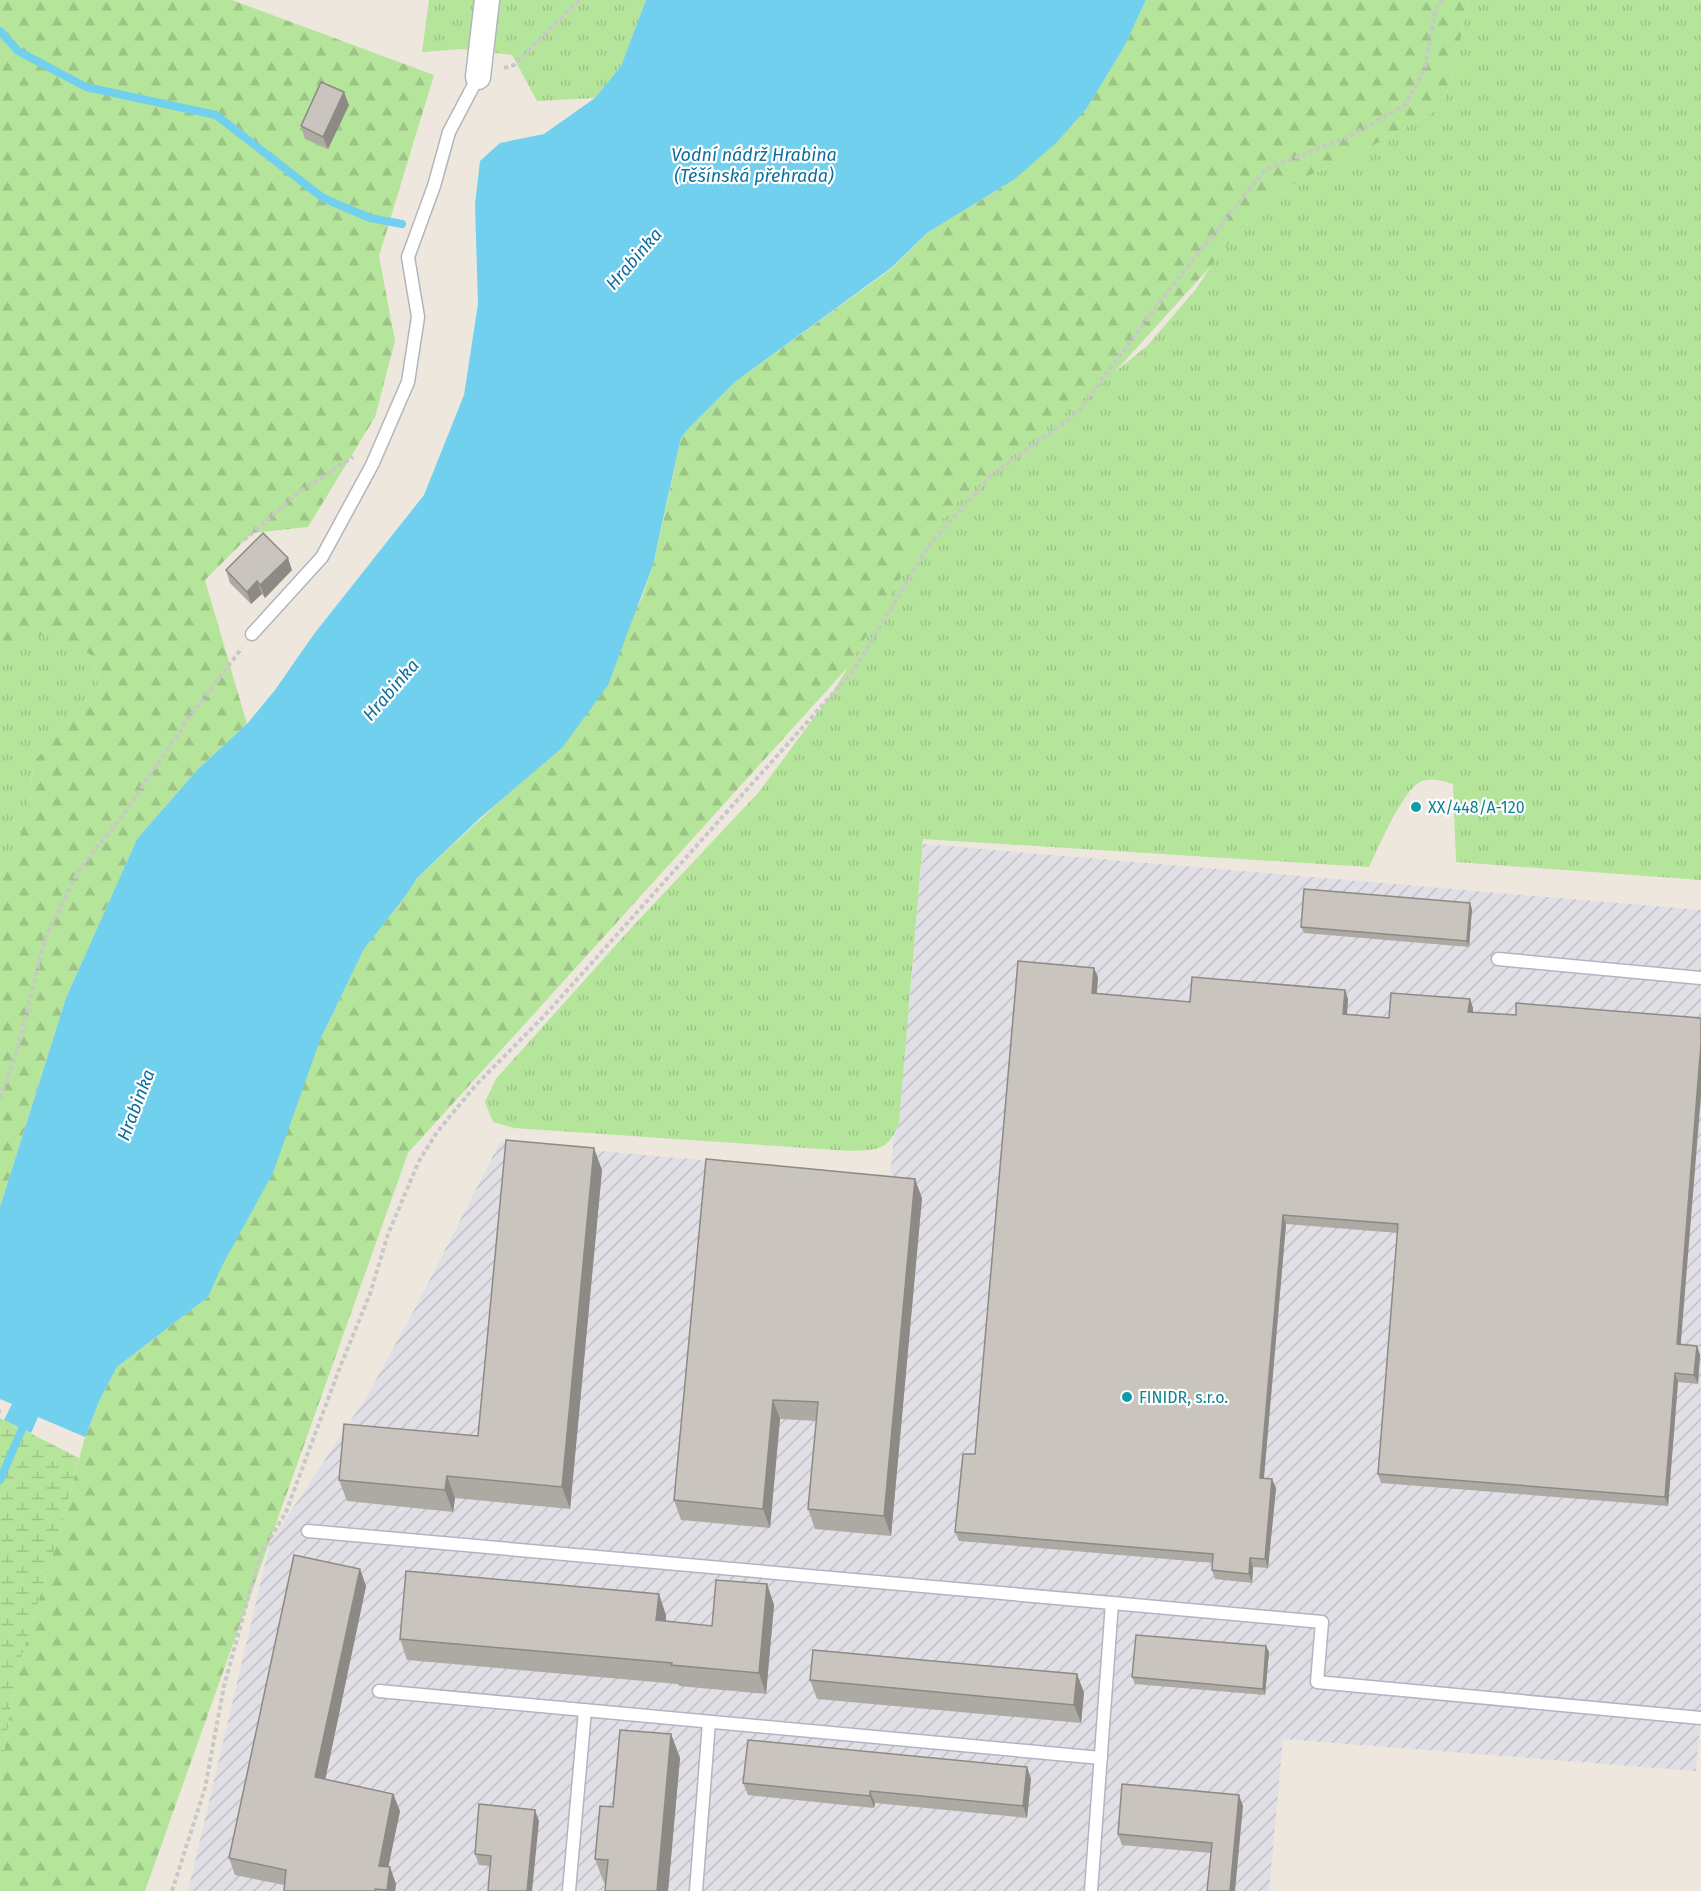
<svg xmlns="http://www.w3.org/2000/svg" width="1701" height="1891" viewBox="0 0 1701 1891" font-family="'Fira Sans',sans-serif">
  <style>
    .industrial { fill: url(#industrial-furrows) }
    .grass { fill: url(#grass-tufts) }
    .forest { fill: url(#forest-firs) }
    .wetland { fill: url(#wetland-marsh) }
    .water { fill: #72d0ef }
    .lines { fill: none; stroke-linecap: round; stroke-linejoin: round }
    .stream { stroke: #72d0ef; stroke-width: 8 }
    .service-casing { stroke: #b2b5bf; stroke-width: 15 }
    .minor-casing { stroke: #b2b5bf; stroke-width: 27 }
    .path { stroke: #c8c8c8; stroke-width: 4; stroke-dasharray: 4.5 3; stroke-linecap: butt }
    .service { stroke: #fff; stroke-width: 12 }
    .minor { stroke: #fff; stroke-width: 24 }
    .wall { fill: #ada9a3 }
    .shaded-wall { fill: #8d8985 }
    .building { fill: #c9c4be; stroke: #8d8985; stroke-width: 1.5 }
    .culture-dot { fill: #0f9aa8; stroke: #fff; stroke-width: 2 }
    .labels { text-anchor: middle; stroke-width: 4.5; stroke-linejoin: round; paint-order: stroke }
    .culture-label { font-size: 16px; fill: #0d838f; stroke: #fff; text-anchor: start }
    .water-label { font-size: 18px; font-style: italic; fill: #0e6f9e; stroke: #fff }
  </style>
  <defs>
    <pattern id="industrial-furrows" width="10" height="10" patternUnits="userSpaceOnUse" patternTransform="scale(1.5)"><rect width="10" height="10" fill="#e1dfe6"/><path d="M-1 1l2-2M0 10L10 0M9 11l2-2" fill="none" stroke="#c1c0c5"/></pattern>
    <pattern id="grass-tufts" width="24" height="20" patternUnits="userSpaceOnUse" patternTransform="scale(1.5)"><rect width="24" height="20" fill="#b5e49b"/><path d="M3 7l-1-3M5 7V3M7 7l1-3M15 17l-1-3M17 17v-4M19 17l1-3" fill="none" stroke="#9cc486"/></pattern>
    <pattern id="forest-firs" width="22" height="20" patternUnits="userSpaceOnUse" patternTransform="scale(1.5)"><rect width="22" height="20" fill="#b5e49b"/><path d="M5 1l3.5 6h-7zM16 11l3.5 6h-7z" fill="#9cc486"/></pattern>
    <pattern id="wetland-marsh" width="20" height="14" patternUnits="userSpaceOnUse" patternTransform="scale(1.5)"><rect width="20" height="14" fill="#b5e49b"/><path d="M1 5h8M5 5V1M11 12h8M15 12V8" fill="none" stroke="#9cc486"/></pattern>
  </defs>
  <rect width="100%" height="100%" fill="#eee7de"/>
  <!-- industrial -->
  <path class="industrial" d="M 923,844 L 1701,910 L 1701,1715 L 1696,1771 L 1283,1739 L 1269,1891 L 188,1891 L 270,1543 L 367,1396 L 417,1305 L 500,1142 L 890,1177 L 894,1135 L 899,1124 Z"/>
  <!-- grass -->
  <g class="grass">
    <path d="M 429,0 L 646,0 L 621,66 L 595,98 L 537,101 L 512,55 L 462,49 L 422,52 Z"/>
    <path d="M 1469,0 L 1701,0 L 1701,880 L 1456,862 L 1453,784 C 1442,780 1426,776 1417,784 C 1398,800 1380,845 1369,867 L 923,839 L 899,1124 C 887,1152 878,1149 850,1151 L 514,1128 L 493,1122 L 485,1102 L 496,1079 L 633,926 L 759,792 L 835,689 L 916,551 L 961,497 L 1147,346 L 1196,289 L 1218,255 L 1267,204 L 1301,179 L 1361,152 L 1442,107 L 1453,72 Z"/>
    <path d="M 57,632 L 92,656 L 100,692 L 34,761 L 29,802 L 16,850 L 0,877 L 0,663 L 24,638 Z"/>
  </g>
  <!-- forest -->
  <g class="forest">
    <path d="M 0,0 L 232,0 L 434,75 L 379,256 L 395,341 L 375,417 L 308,527 L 252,533 L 205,580 L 247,724 L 199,768 L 137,839 L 66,998 L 0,1207 L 0,877 L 16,850 L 29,802 L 34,761 L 100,691 L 92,656 L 57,633 L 24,638 L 0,663 Z"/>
    <path d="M 1146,0 L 1469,0 L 1453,72 L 1442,107 L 1361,152 L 1301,179 L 1267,204 L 1218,255 L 1210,267 L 1113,374 L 961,497 L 916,551 L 848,667 L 408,1153 L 145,1891 L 0,1891 L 0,1779 L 16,1674 L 59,1534 L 85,1437 L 101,1397 L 117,1367 L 208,1297 L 320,1040 L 364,949 L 407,894 L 417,878 L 511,791 L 562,748 L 641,600 L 653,565 L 664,518 L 678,451 L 681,438 L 688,429 L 735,382 L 891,269 L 927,233 L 1015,179 L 1087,108 L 1124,47 Z"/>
  </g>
  <!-- wetland -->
  <path class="wetland" d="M 0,1418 L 79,1458 L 59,1534 L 16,1674 L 0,1779 Z"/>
  <!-- water -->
  <path class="water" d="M 646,0 L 1146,0 L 1124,47 L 1087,108 L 1056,143 L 1015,179 L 927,233 L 891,268 L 735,382 L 688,429 L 681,438 L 678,451 L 653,565 L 608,685 L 562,748 L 480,818 L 417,878 L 407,894 L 364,949 L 320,1040 L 273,1173 L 223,1264 L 208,1297 L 117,1367 L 101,1397 L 85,1437 L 38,1417 L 31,1433 L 4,1420 L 12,1404 L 0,1399 L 0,1207 L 66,998 L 137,839 L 199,768 L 247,724 L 275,690 L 314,634 L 424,495 L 464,395 L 478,304 L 475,204 L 480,161 L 500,143 L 544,134 L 595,98 L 621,66 Z"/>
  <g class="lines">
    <!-- stream -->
    <g class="stream">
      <path d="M 0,31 L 18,51 L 86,87 L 216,115 L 323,198 L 370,218 L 402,224"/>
      <path d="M 0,1480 L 26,1420"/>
    </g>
    <!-- service casing -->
    <g class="service-casing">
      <g id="service">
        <path d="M 252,634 L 322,557 L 372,465 L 408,382 L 418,317 L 408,257 L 434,186 L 449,132 L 478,77"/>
        <path d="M 1498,959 L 1701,978"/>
        <path d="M 308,1531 L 1112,1603 L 1091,1891"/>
        <path d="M 1112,1603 L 1322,1622 L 1317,1682 L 1701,1718"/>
        <path d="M 379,1691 L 1101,1758"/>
        <path d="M 569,1891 L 585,1710"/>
        <path d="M 696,1891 L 709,1722"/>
      </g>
    </g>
    <!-- minor casing -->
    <g class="minor-casing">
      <path id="minor" d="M 478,77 L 487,0"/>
    </g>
    <!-- path -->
    <g class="path">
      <path d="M 504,68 L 514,65 L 579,0"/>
      <path d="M 244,540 L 299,492 L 353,457"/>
      <path d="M 0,1098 L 16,1055 L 45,939 L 78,871 L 122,816 L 188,719 L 242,648"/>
      <path d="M 0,1411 L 1,1411"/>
      <path d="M 172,1891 L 205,1788 L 224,1686 L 260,1555 L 286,1512 L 340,1367 L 370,1294 L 388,1234 L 419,1161 L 437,1132 L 476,1085 L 545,1015 L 853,671 L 930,544 L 991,476 L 1078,412 L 1168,291 L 1266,169 L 1346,138 L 1405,105 L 1425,68 L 1435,10 L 1442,0"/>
    </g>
    <!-- service -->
    <use href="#service" class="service"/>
    <!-- minor -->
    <use href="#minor" class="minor"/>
  </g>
  <!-- wall -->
  <g class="wall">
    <path d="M 349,105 L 328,149 L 305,139 L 301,126 Z"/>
    <path d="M 226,570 L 292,570 L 265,598 L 262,594 L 251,604 L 230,583 Z"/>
    <path d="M 1472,909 L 1469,947 L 1304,933 L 1301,927 Z"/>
    <path d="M 1098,977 L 1096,994 L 1190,1002 L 1345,990 L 1348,999 L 1347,1015 L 1389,1018 L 1470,999 L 1473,1008 L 1473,1012 L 1681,1345 L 1697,1346 L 1700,1355 L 1698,1384 L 1678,1382 L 1668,1506 L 1381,1483 L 1378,1474 L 1398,1233 L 1286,1224 L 1264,1478 L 1276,1488 L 1268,1568 L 1253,1567 L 1252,1583 L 1215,1579 L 1212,1570 L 1213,1563 L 959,1541 L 955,1532 Z"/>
    <path d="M 602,1170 L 570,1509 L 455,1498 L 453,1512 L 347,1501 L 339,1480 L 478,1436 Z"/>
    <path d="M 922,1198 L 891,1536 L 815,1529 L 808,1509 L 817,1421 L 780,1419 L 770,1528 L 681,1520 L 674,1500 Z"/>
    <path d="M 360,1569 L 366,1586 L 325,1779 L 393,1794 L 400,1811 L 388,1867 L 396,1884 L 395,1891 L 284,1891 L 284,1885 L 235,1875 L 229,1858 Z"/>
    <path d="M 767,1584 L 774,1605 L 766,1694 L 679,1686 L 678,1684 L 407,1660 L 400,1639 L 666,1615 L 666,1621 L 712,1626 Z"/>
    <path d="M 1266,1646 L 1269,1652 L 1265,1695 L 1135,1684 L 1132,1677 Z"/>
    <path d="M 1077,1674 L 1084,1693 L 1081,1723 L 817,1699 L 810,1680 Z"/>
    <path d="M 671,1734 L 680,1758 L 668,1891 L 605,1891 L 606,1883 L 604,1883 L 595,1859 L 613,1807 Z"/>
    <path d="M 1027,1767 L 1031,1779 L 1027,1818 L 875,1803 L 874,1808 L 748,1795 L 743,1783 Z"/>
    <path d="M 1243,1806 L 1211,1853 L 1122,1845 L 1118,1834 Z"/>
    <path d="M 539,1821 L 490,1866 L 479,1865 L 475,1854 Z"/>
  </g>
  <!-- shaded-wall -->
  <g class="shaded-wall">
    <path d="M 344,92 L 349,105 L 328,149 L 323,137 Z"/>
    <path d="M 288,558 L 292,570 L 265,598 L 260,585 Z"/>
    <path d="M 257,581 L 262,594 L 251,604 L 247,592 Z"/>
    <path d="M 1470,903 L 1472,909 L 1469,947 L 1467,941 Z"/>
    <path d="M 1094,968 L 1098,977 L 1096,1003 L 1092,993 Z"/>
    <path d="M 1345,990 L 1348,999 L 1346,1023 L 1343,1014 Z"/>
    <path d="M 1470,999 L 1473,1008 L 1472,1021 L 1468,1012 Z"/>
    <path d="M 1701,1044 L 1701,1096 L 1680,1353 L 1677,1344 Z"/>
    <path d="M 594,1148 L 602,1170 L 570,1509 L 562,1487 Z"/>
    <path d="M 915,1179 L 922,1198 L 891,1536 L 884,1516 Z"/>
    <path d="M 1283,1215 L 1286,1224 L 1263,1487 L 1260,1478 Z"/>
    <path d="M 1697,1346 L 1700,1355 L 1698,1384 L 1694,1375 Z"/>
    <path d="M 1675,1373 L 1678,1382 L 1668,1506 L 1665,1497 Z"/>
    <path d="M 773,1400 L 780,1419 L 770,1528 L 763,1509 Z"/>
    <path d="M 447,1476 L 455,1498 L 453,1512 L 445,1490 Z"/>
    <path d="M 1272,1479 L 1276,1488 L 1268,1568 L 1265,1559 Z"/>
    <path d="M 1250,1558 L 1253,1567 L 1252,1583 L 1249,1574 Z"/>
    <path d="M 360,1569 L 366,1586 L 322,1795 L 315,1777 Z"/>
    <path d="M 767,1584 L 774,1605 L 766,1694 L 759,1673 Z"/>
    <path d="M 659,1594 L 666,1615 L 664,1641 L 656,1620 Z"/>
    <path d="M 1266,1646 L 1269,1652 L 1265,1695 L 1263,1689 Z"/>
    <path d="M 1077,1674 L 1084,1693 L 1081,1723 L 1074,1705 Z"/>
    <path d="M 671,1734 L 680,1758 L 668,1891 L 657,1891 Z"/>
    <path d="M 1027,1767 L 1031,1779 L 1027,1818 L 1023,1806 Z"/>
    <path d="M 870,1791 L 875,1803 L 874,1808 L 870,1796 Z"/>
    <path d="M 393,1794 L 400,1811 L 385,1883 L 379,1866 Z"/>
    <path d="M 1239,1795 L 1243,1806 L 1235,1891 L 1230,1891 Z"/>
    <path d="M 535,1810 L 539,1821 L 532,1891 L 527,1891 Z"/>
    <path d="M 390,1867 L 396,1884 L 395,1891 L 388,1891 L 387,1890 Z"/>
  </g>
  <!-- building -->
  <g class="building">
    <path d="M 321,82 L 344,92 L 323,137 L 301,126 Z"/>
    <path d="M 263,533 L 288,558 L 260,585 L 257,581 L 247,592 L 226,570 Z"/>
    <path d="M 1304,889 L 1470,903 L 1467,941 L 1301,927 Z"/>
    <path d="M 1018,961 L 1094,968 L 1092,993 L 1190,1002 L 1192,977 L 1345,990 L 1343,1014 L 1389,1018 L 1391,993 L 1470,999 L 1468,1012 L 1516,1015 L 1516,1003 L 1701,1018 L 1701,1044 L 1677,1344 L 1697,1346 L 1694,1375 L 1675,1373 L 1665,1497 L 1378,1474 L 1398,1224 L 1283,1215 L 1260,1478 L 1272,1479 L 1265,1559 L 1250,1558 L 1249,1574 L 1212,1570 L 1213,1554 L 955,1532 L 963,1454 L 975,1454 Z"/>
    <path d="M 506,1140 L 594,1148 L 562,1487 L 447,1476 L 445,1490 L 339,1480 L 344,1424 L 478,1436 Z"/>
    <path d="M 706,1159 L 915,1179 L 884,1516 L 808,1509 L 818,1402 L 773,1400 L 763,1509 L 674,1500 Z"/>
    <path d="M 294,1555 L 360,1569 L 315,1777 L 393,1794 L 379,1866 L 390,1867 L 387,1890 L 375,1889 L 375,1891 L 284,1891 L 286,1870 L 229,1858 Z"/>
    <path d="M 406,1571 L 659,1594 L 656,1620 L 712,1626 L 716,1580 L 767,1584 L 759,1673 L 671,1665 L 672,1663 L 400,1639 Z"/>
    <path d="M 1136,1635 L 1266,1646 L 1263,1689 L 1132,1677 Z"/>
    <path d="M 813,1650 L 1077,1674 L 1074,1705 L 810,1680 Z"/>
    <path d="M 620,1730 L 671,1734 L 657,1891 L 605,1891 L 608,1860 L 595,1859 L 600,1806 L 613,1807 Z"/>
    <path d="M 748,1740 L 1027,1767 L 1023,1806 L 870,1791 L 870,1796 L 743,1783 Z"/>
    <path d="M 1122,1784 L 1239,1795 L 1230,1891 L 1207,1891 L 1212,1843 L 1118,1834 Z"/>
    <path d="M 479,1804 L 535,1810 L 527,1891 L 488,1891 L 491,1856 L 475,1854 Z"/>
  </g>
  <!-- markers -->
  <g class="culture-dot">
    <circle cx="1416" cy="807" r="6"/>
    <circle cx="1127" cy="1397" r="6"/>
  </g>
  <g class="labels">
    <!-- culture labels -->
    <g class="culture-label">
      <text x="1428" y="813">XX/448/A-120</text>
      <text x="1139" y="1403">FINIDR, s.r.o.</text>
    </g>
    <!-- water labels -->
    <g class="water-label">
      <text x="754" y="161">Vodní nádrž Hrabina<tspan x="754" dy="21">(Těšínská přehrada)</tspan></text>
      <text transform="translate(634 259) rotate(-49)" y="6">Hrabinka</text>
      <text transform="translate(391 690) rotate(-49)" y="6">Hrabinka</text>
      <text transform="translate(136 1105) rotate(-69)" y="6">Hrabinka</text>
    </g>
  </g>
</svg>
